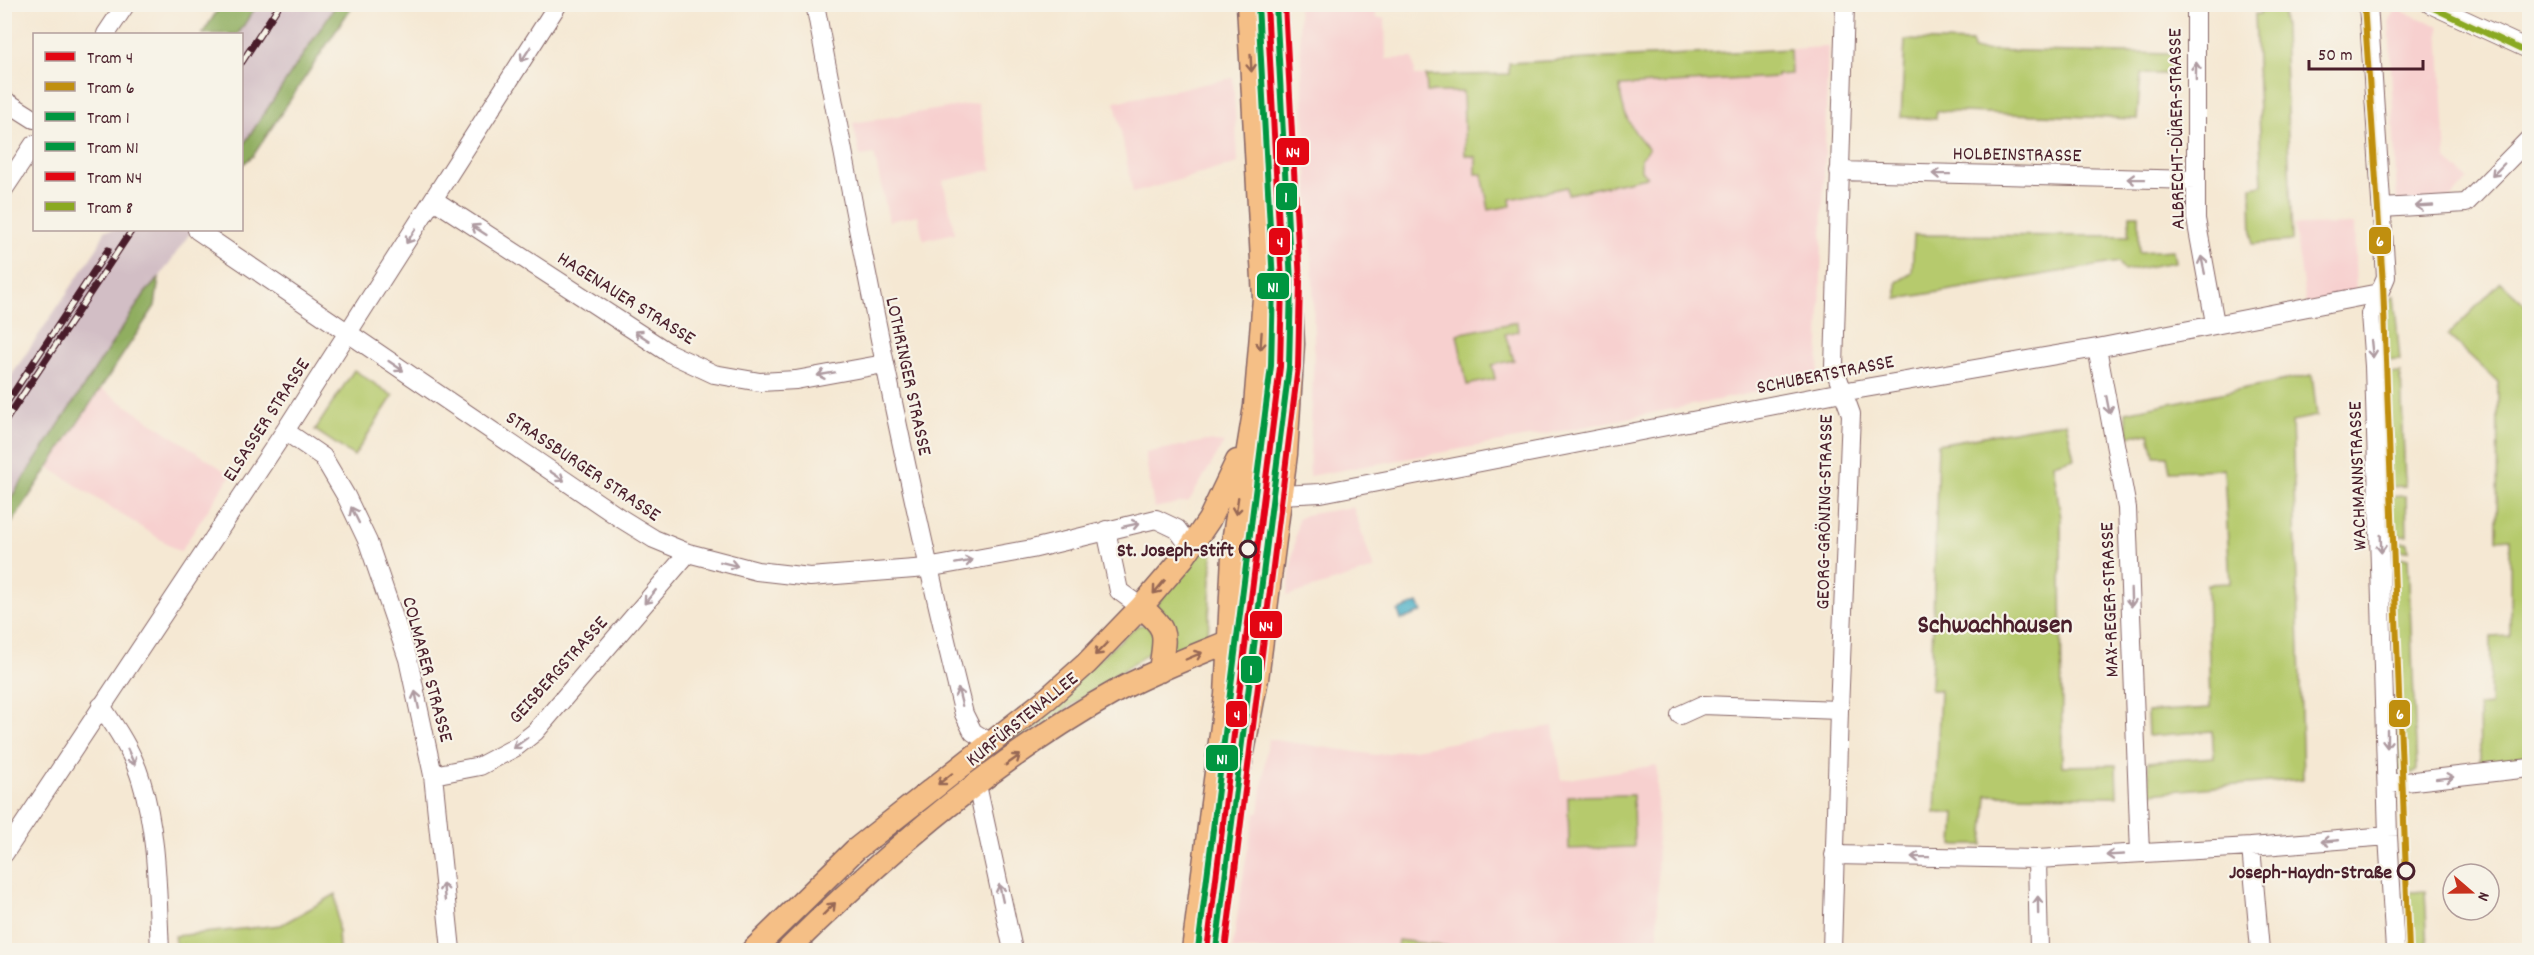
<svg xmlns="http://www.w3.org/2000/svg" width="2534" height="955" viewBox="0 0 2534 955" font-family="Dekko,sans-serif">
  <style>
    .built { fill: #f7d0cf }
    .industrial { fill: #d2bec5 }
    .green { fill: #b6ca6d; stroke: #80744c; stroke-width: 1.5 }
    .forest { fill: #90ae60; stroke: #6d6646; stroke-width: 1.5 }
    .water { fill: #46aec6; stroke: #486678; stroke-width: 1.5 }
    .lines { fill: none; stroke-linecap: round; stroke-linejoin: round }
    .minor-casing { stroke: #866566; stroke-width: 20 }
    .major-casing { stroke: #866566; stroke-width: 25 }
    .minor { stroke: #fff; stroke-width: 18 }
    .major { stroke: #f5bf86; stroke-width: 22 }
    .rail-casing { stroke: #4a1f2b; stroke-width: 7 }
    .rail { stroke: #f7f3e8; stroke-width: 4.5; stroke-dasharray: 14; stroke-linecap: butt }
    .tram-1-casing { stroke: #f7f3e8; stroke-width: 10 }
    .tram-2-casing { stroke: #f7f3e8; stroke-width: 10 }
    .tram-3-casing { stroke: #f7f3e8; stroke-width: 10 }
    .tram-4-casing { stroke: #f7f3e8; stroke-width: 10 }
    .tram-5-casing { stroke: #f7f3e8; stroke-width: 10 }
    .tram-6-casing { stroke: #f7f3e8; stroke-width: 10 }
    .tram-1 { stroke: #e30613; stroke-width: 6 }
    .tram-2 { stroke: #c08f0f; stroke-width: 6 }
    .tram-3 { stroke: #009640; stroke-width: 6 }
    .tram-4 { stroke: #009640; stroke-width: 6 }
    .tram-5 { stroke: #e30613; stroke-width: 6 }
    .tram-6 { stroke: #8aa921; stroke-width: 6 }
    .oneway { stroke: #ae9aa0 }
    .oneway2 { stroke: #976754 }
    .stop-dot { fill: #f7f3e8; stroke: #4a1f2b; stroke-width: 3 }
    .labels { text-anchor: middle; stroke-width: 4.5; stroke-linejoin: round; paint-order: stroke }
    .street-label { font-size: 20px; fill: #4a1f2b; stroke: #f7f3e8 }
    .stop-label { font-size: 20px; font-weight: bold; fill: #4a1f2b; stroke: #f7f3e8; text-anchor: end }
    .district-label { font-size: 26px; font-weight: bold; fill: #4a1f2b; stroke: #f7f3e8 }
    .line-badge { stroke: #f7f3e8; stroke-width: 2 }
    .badge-label { font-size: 16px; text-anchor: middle; font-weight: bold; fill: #fff }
  </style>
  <rect width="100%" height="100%" fill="#f7f3e8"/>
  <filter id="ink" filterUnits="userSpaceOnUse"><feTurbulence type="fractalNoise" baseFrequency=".0167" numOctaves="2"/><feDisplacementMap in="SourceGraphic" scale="12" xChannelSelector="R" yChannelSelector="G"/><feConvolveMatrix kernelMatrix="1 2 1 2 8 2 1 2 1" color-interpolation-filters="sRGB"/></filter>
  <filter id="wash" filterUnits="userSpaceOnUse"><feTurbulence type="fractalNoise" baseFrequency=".008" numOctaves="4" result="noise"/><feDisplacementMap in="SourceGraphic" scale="24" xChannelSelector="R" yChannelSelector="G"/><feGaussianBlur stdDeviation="1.35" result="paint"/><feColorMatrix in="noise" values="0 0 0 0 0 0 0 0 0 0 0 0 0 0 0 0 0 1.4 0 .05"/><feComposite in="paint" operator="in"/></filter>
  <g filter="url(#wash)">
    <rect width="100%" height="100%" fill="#f5e8d3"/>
    <path class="built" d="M1298,5H1375L1376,18H1385L1386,59L1413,58L1415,76L1509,74V63L1828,47L1818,376L1812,381L1573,429L1309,476L1314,349L1313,284Z
      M2396,9L2439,26L2446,159L2468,179L2448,202L2397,204L2389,19Z
      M1233,78L1238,163L1133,193L1115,102Z
      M978,103L992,170L943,181L955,233L923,240L918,215L889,221L874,154L860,156L853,123Z
      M2354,224L2356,296L2306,304L2294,225Z
      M100,388L231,475L180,552L48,467Z
      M1206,441L1224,443L1189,501L1154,508L1145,453Z
      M1353,507L1374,569L1287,596L1298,519L1305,515Z
      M1553,726L1562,780L1657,765L1658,950H1232L1245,864L1255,814L1259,812L1268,739L1376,755Z"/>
    <path class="industrial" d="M257,5H335L242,147V34H238Z
      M105,230H192L159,278L145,293L5,507V385L98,247Z"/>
    <path class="green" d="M2260,5H2283L2292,241L2252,244L2251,187L2262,185L2255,14H2260Z
      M1905,40L1972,42L1973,50L2172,54V74H2141L2137,119L1937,111L1936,119L1901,117Z
      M1790,49L1791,74L1777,75V77L1620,86C1621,113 1631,130 1649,149L1641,158V170L1647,176L1646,177L1568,194L1567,187L1510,199L1511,206L1489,210L1482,174H1476V157L1465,155L1463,92H1427L1426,76L1509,74V63Z
      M2130,215H2139V252L2173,250L2175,262L2124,271L2119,262L1897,299V282L1912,273L1914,235L2129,236Z
      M2501,282L2529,308L2530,758L2480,763L2479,706L2490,705L2491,637L2510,636V538L2497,539L2498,382L2448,335Z
      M2394,296L2400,360L2382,361L2380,310Z
      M1517,322L1518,331L1505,334L1514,360L1492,365L1495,379L1467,385L1457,334Z
      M354,370L393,396L354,456L315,430Z
      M2401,373L2405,486L2388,487L2383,374Z
      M2312,375L2317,416L2292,421L2303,779L2150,793L2148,762L2214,757L2212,731L2148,736L2147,712L2210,708L2207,584L2230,583L2224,469L2170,471L2167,456H2154L2149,433L2129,436L2125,412Z
      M2066,422L2074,458L2053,464L2061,518L2062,766L2116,765L2117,796L1987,795L1983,845H1953L1955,813H1935L1940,690H1931L1938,444Z
      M2406,496L2407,535H2389L2388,497Z
      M1214,527L1208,636L1168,655L1155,607Z
      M2407,542L2408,551H2390L2389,543Z
      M2390,558H2408L2417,770L2413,774L2400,772L2397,765Z
      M1146,624L1155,634L1153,650L1023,738L961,786L958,782L1137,626Z
      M1633,795L1634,847L1569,849L1568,796Z
      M2425,891L2428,950H2405L2400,893Z
      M336,894L339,950H176L175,936L281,925Z
      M1398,940L1475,950H1397Z"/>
    <path class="forest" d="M221,5V4L257,5L238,34H202Z
      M336,5H353L253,156L242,165V147Z
      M159,278L155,306L5,533V507L145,293Z"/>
    <path class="water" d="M1418,603L1422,612L1401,620L1398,611Z"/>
  </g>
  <g filter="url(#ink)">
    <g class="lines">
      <defs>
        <path id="minor" d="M815,4C860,242 905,479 964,714L973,732L991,743
          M2196,4V219L2215,323
          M2368,4L2386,277L2370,314L2374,366L2388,836L2395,950
          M2430,4L2530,50
          M106,34L126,4
          M4,100L34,119
          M1839,171L2195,180
          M4,189L34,144
          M434,200L669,353L714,374L760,382L796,380L884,364
          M2382,208L2466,203L2530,138
          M197,230L620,518L654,539L688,553L757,571L810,577L927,568L1032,549L1156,519L1177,529L1190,547
          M2097,348L2127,508L2140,853
          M285,431L323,457L346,496L368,542L408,659L433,775L451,950
          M1280,495L1321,493L1842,392L2097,348L2379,293
          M1106,530L1119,591L1141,607
          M101,706C117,729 133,753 141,780C158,834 157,894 160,950
          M1680,715L1702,705L1839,710
          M433,775L480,766L516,747L535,732L688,553
          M2387,784L2530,768
          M977,785L1013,950
          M2251,847L2260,950
          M4,854L285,431L558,4
          M1834,855L2037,859L2251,847L2388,836
          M2037,859L2039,950
          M1832,950L1839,710L1851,414L1834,367L1845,4"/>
        <path id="major" d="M1141,607C1171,631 1164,636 1160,671
          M753,950L855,850L1048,698L1086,664L1141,607L1183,558L1209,520L1237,461
          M788,950C884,855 996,758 1115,692C1162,666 1215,649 1264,626
          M1193,950L1226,695L1234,535L1255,406L1264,298L1248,4
          M1213,950L1234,799L1257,679L1286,454L1293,344L1277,4"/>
      </defs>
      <use href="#minor" class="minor-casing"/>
      <use href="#major" class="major-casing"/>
      <use href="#minor" class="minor"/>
      <use href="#major" class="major"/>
      <defs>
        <path id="rail" d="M242,62L280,4
          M4,407L108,250
          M4,423L132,230"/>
      </defs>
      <use href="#rail" class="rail-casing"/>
      <use href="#rail" class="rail"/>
      <defs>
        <path id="tram-1" d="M1207,950L1280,367L1282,283L1267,4"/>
        <path id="tram-2" d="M2364,4L2383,284L2409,950"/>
        <path id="tram-3" d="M1216,950L1289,367L1291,283L1276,4"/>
        <path id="tram-4" d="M1198,949L1271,366L1273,283L1258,4"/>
        <path id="tram-5" d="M1225,950L1298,367L1300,282L1285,4"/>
        <path id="tram-6" d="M2425,4L2530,54"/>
      </defs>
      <use href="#tram-1" class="tram-1-casing"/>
      <use href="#tram-2" class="tram-2-casing"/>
      <use href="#tram-3" class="tram-3-casing"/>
      <use href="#tram-4" class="tram-4-casing"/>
      <use href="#tram-5" class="tram-5-casing"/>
      <use href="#tram-6" class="tram-6-casing"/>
      <use href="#tram-1" class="tram-1"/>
      <use href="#tram-2" class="tram-2"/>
      <use href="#tram-3" class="tram-3"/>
      <use href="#tram-4" class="tram-4"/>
      <use href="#tram-5" class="tram-5"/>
      <use href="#tram-6" class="tram-6"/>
    </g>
    <defs><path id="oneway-shaft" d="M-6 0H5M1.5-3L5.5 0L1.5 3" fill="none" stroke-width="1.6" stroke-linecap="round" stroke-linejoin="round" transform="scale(1.5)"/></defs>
    <g class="oneway">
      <use href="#oneway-shaft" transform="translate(526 54) rotate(123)"/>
      <use href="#oneway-shaft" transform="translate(2196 71) rotate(-89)"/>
      <use href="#oneway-shaft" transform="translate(2498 170) rotate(134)"/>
      <use href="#oneway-shaft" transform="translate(1941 174) rotate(-179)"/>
      <use href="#oneway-shaft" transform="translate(2136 179) rotate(-179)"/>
      <use href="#oneway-shaft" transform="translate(2424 206) rotate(177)"/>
      <use href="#oneway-shaft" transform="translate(479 230) rotate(-147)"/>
      <use href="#oneway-shaft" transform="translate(411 236) rotate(123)"/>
      <use href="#oneway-shaft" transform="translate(2203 265) rotate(-102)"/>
      <use href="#oneway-shaft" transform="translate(642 336) rotate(-147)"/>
      <use href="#oneway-shaft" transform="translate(2372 349) rotate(84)"/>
      <use href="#oneway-shaft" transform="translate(396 366) rotate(34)"/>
      <use href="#oneway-shaft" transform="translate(826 374) rotate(170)"/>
      <use href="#oneway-shaft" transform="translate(2108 405) rotate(79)"/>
      <use href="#oneway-shaft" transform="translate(557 476) rotate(34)"/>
      <use href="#oneway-shaft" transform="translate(355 515) rotate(-116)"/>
      <use href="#oneway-shaft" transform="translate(1131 525) rotate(-13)"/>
      <use href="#oneway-shaft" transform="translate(2381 544) rotate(88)"/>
      <use href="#oneway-shaft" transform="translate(964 562) rotate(-10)"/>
      <use href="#oneway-shaft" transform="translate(729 564) rotate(14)"/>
      <use href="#oneway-shaft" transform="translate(650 597) rotate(130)"/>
      <use href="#oneway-shaft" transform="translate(2131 598) rotate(88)"/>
      <use href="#oneway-shaft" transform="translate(960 697) rotate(-104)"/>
      <use href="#oneway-shaft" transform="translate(417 700) rotate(-102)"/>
      <use href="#oneway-shaft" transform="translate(2387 739) rotate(90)"/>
      <use href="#oneway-shaft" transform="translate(520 743) rotate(144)"/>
      <use href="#oneway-shaft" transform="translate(131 757) rotate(66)"/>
      <use href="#oneway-shaft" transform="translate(2445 778) rotate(-7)"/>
      <use href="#oneway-shaft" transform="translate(2330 841) rotate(175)"/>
      <use href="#oneway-shaft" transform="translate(2115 855) rotate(177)"/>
      <use href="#oneway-shaft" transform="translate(1920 857) rotate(-179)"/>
      <use href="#oneway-shaft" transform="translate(444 892) rotate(-96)"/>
      <use href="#oneway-shaft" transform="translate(1001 893) rotate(-102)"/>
      <use href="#oneway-shaft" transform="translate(2038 905) rotate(-91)"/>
    </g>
    <g class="oneway2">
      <use href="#oneway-shaft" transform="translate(1251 63) rotate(87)"/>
      <use href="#oneway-shaft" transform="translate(1261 341) rotate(94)"/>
      <use href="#oneway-shaft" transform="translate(1237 506) rotate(98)"/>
      <use href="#oneway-shaft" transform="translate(1159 587) rotate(130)"/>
      <use href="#oneway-shaft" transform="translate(1101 649) rotate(134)"/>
      <use href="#oneway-shaft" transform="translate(1194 656) rotate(-23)"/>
      <use href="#oneway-shaft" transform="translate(1013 760) rotate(-35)"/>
      <use href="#oneway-shaft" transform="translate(945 779) rotate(142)"/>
      <use href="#oneway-shaft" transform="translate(829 909) rotate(-45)"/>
    </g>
  </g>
  <g class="stop-dot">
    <circle cx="1248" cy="549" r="8"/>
    <circle cx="2406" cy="871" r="8"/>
  </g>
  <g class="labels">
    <g class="street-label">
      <text transform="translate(2175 129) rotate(-91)" y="7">ALBRECHT-DÜRER-STRASSE</text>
      <text transform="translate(2017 153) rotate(1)" y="7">HOLBEINSTRASSE</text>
      <text transform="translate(627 297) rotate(32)" y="7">HAGENAUER STRASSE</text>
      <text transform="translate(1825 373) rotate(-11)" y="7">SCHUBERTSTRASSE</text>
      <text transform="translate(910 376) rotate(78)" y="7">LOTHRINGER STRASSE</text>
      <text transform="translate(265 419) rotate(-57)" y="7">ELSASSER STRASSE</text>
      <text transform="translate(584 465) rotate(34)" y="7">STRASSBURGER STRASSE</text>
      <text transform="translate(2356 476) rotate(-92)" y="7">WACHMANNSTRASSE</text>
      <text transform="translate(1823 512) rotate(-89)" y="7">GEORG-GRÖNING-STRASSE</text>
      <text transform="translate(2108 600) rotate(-92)" y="7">MAX-REGER-STRASSE</text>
      <text transform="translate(429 669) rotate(75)" y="7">COLMARER STRASSE</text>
      <text transform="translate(557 669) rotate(-48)" y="7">GEISBERGSTRASSE</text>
      <text transform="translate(1021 718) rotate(-39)" y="7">KURFÜRSTENALLEE</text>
    </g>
    <g class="stop-label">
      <text x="1234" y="556">St. Joseph-Stift</text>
      <text x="2392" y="878">Joseph-Haydn-Straße</text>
    </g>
    <g class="district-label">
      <text x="1995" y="632">Schwachhausen</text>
    </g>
  </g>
  <g class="line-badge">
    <rect x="1276" y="137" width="34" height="29" rx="6" fill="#e30613"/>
    <rect x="1275" y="182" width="23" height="29" rx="6" fill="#009640"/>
    <rect x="2368" y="226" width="24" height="29" rx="6" fill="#c08f0f"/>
    <rect x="1268" y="227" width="23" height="29" rx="6" fill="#e30613"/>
    <rect x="1256" y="272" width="34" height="28" rx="6" fill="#009640"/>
    <rect x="1249" y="610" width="34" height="29" rx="6" fill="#e30613"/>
    <rect x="1240" y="655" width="23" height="29" rx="6" fill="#009640"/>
    <rect x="2388" y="699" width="23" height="29" rx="6" fill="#c08f0f"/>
    <rect x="1225" y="700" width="23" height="28" rx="6" fill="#e30613"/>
    <rect x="1205" y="744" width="34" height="28" rx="6" fill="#009640"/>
  </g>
  <g class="badge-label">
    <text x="1293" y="157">N4</text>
    <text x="1286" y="202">1</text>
    <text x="2380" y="246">6</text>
    <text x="1280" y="247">4</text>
    <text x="1273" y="292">N1</text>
    <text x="1266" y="631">N4</text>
    <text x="1251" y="675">1</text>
    <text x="2400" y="719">6</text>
    <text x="1237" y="720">4</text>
    <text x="1222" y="764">N1</text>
  </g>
  <rect width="2534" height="955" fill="none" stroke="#f7f3e8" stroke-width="24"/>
  <rect x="33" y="33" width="210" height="198" fill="#f7f3e8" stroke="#b29e9c" stroke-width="1.5"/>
  <rect x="45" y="52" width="30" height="9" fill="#e30613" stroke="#b29e9c" stroke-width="1.5"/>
  <text x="87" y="63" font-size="18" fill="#4a1f2b">Tram 4</text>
  <rect x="45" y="82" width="30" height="9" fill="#c08f0f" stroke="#b29e9c" stroke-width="1.5"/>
  <text x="87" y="93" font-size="18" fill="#4a1f2b">Tram 6</text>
  <rect x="45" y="112" width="30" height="9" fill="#009640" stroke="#b29e9c" stroke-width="1.5"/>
  <text x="87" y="123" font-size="18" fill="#4a1f2b">Tram 1</text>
  <rect x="45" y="142" width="30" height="9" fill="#009640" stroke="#b29e9c" stroke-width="1.5"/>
  <text x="87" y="153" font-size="18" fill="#4a1f2b">Tram N1</text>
  <rect x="45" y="172" width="30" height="9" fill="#e30613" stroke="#b29e9c" stroke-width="1.5"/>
  <text x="87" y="183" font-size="18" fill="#4a1f2b">Tram N4</text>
  <rect x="45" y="202" width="30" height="9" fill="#8aa921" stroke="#b29e9c" stroke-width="1.5"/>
  <text x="87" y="213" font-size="18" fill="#4a1f2b">Tram 8</text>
  <g transform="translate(2471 892) rotate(110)"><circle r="28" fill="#f7f3e8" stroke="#b29e9c" stroke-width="1.5"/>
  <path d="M0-4.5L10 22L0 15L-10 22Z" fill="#c8321e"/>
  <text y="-9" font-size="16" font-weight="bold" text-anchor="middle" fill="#4a1f2b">N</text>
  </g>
  <path d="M2309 60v9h114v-9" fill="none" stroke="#4a1f2b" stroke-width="3"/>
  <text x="2318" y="60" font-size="18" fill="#4a1f2b" stroke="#f7f3e8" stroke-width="4.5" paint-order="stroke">50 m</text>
</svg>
